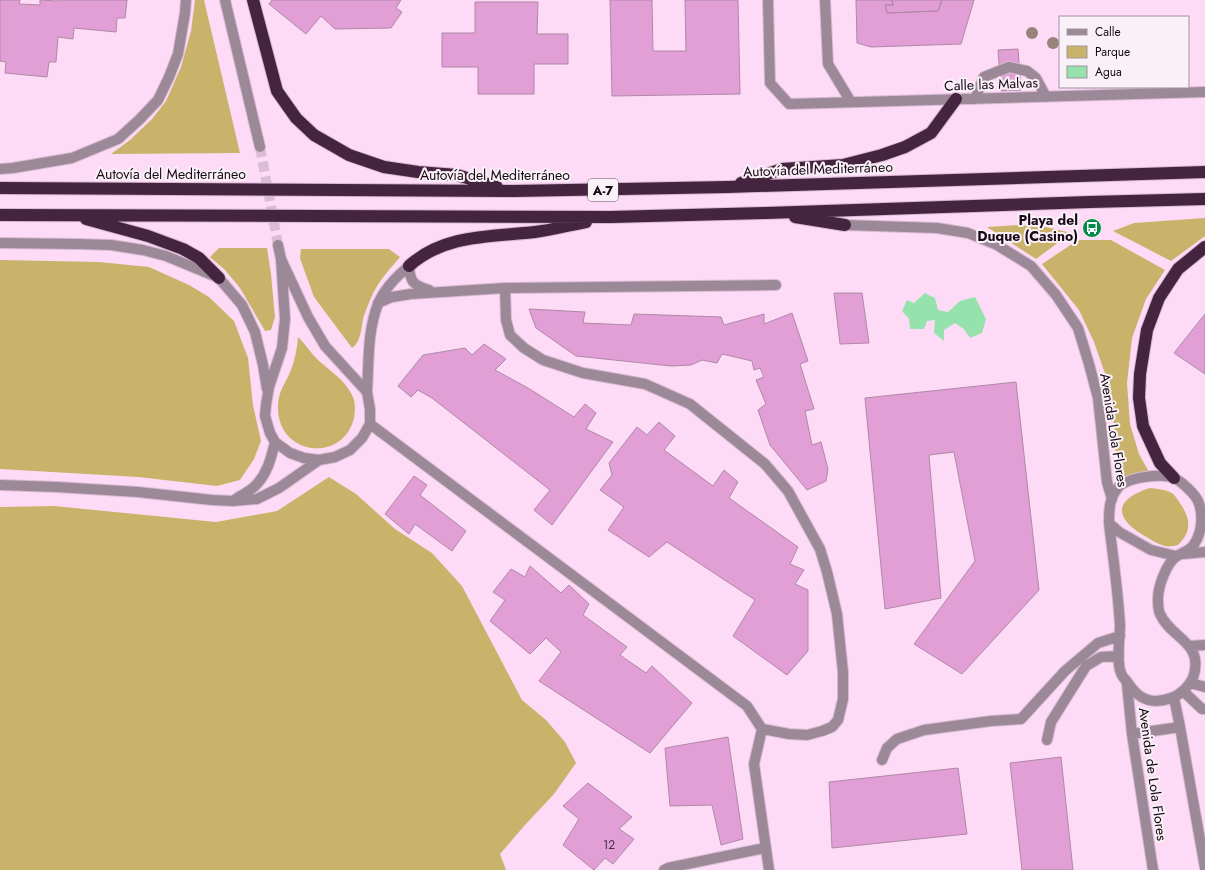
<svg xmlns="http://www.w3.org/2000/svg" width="1205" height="870" viewBox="0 0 1205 870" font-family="Jost,sans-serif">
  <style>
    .green { fill: #c9b36b }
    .water { fill: #96e2ac }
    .building { fill: #e19fd6; stroke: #af88a7 }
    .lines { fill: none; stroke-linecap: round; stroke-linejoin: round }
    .minor-tunnel { stroke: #dabcd4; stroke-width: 10; stroke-dasharray: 10 5; stroke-linecap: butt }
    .minor-casing { stroke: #d8b9d2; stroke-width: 12 }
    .highway-casing { stroke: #d8b9d2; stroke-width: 14 }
    .minor { stroke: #9b8997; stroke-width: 10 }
    .highway { stroke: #44243f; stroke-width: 12 }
    .tree { fill: #98837b }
    .labels { text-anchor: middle; stroke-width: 4; stroke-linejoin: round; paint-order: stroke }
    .number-label { font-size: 12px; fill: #4a2e45 }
    .shield { fill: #faf1f8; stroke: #5b4f59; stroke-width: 1 }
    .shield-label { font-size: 13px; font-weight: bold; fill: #170915 }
    .street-label { font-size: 14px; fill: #170915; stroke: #faf1f8 }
    .poi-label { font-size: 14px; font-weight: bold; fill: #170915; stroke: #faf1f8; text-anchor: end }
  </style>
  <rect width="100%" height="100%" fill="#fddbf6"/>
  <path class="green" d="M195,0H204L240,153L111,154L130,140L152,119L166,101L181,67L191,31Z
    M1205,218V236L1171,261L1113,231L1134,223Z
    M1019,225L1046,227L1071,233L1036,259L987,227Z
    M1078,240H1111L1165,270L1146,299L1132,338L1127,383L1130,424L1139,454L1149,472L1116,480L1117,468L1114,426L1109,385L1094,342L1079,310L1042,264Z
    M219,248H267L271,274L275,317L271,330L265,331L240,288L225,270L210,257Z
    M301,249H389L400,257C389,270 377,283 371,298C368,305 365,312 363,319C361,329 361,342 352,348L314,297L302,264L300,258Z
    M0,260L99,262L149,267L189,285L209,297L234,321L248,358L253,405L261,441L254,459L240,480L217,486L138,477L0,469Z
    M298,337C305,344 311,353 318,360C330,371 345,380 352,395C356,402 355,411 354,418C343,463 280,456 278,410C277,392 285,385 291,370C295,359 297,349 298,337Z
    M329,477L356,494L395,529L432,553L462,586L522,700L546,720L565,742L576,763L554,794L525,825L500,854L506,870H0V507L54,506L216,522L277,511Z
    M1150,488C1157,489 1165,489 1172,493C1176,496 1179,502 1182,506C1191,521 1191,532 1178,545C1174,546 1169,547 1165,546C1157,544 1150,539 1143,535C1111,516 1117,498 1150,488Z"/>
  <path class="water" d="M925,293L935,298L938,310L948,312L960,301L975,297L986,319L982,333L970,338L964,329L955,323L944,330V341L934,333L935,320L927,321L924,329H910L909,319L902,311L907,300L914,303Z"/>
  <path class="building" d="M0,0H20L19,4L40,5V0L58,1V0H127L125,18H117L116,32L74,28L73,39L58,37L56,62H49L47,77L5,73L6,62L0,61Z
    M272,0H401L396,8L402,12L391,28L335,29L321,16L306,34L269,4Z
    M610,0H652L653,51H686L685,0H738L740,94L612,96Z
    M856,0H892L893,5H885L887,13L938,11L942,0H974L961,44L871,47L857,43Z
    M892,0H942L938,11L887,13L885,5H893Z
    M475,2H538L537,34H568V64H534V94H478V67H442V33H475Z
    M1018,49L1021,90L1001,91L998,50Z
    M834,293H862L869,343L840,344Z
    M529,309L585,312L583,323L631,325L634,314L721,317L724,325L764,314V324L792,313L808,361L800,364L814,409L805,411L812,445L821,442L828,469L826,481L807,490L770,445L758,410L766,404L756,380L764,377L760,368L754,370L752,361L722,354L717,363L702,360L691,365L671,366L576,356L536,328Z
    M1205,314V374L1174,353Z
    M484,344L506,359L495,370L528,388L574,417L585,404L596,413L586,429L613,442L552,525L534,510L550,490L432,398L418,390L411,397L398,386L423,355L465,348L472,355Z
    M1016,382L1039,590L962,674L914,644L975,561L954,452L929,455L941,598L885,609L865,398Z
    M659,422L675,436L664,450L713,486L724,470L738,482L729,498L798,547L790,564L804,570L795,584L808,590V651L787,675L733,636L755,600L667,542L649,557L608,530L624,507L600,490L612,475L609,463L637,427L647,435Z
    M414,476L427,485L420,495L466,531L452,551L415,524L409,534L385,514Z
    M530,566L561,593L569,585L589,604L583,615L627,647L620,655L646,673L652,666L692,703L650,753L539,681L561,652L546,638L530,654L490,621L505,600L493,592L511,569L525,577Z
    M728,737L743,839L721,845L712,805L670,806L665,748Z
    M1061,757L1073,870H1022L1010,763Z
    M958,768L967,834L832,848L829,782Z
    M588,783L632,817L619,829L634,839L613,864L605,858L594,870L563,845L579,819L563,806Z"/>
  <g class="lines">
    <path class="minor-tunnel" d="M260,147L278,245"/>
    <defs>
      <path id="minor" d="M225,0L260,147
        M768,0L770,83L789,104L1205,92
        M825,0L828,64L851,102
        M975,99L984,77L1009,67L1027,71L1036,78L1046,97
        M0,169L13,168L72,158L118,139L139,120L158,100L169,77L178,54L185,13L186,0
        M845,225L937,228L968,233L997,245L1031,266L1056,295L1078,328L1089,364L1098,398L1107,482L1112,499
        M0,243L78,244L111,245L143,250L166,256L219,278L242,305L255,332L263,365L267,389
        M278,245L281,259L285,319L282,348L269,387L266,405L265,416L270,433L275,442L290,453L304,458L319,460L335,457L350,450L362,438L370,424V409L367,392L325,346L308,317L281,259
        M409,266C410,282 413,285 429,290
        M505,288L506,320L510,335L524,348L543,360L583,373L645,384L690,404L765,464L788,491L820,549L827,572L837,614L843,672V699L838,720L832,727L822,731L807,735L789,734L762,729
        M378,303L392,297L411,294L505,288L776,285
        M367,392C369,363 367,332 378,304C384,289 397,276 409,266
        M370,424L747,706L762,729L754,764L769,870
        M0,485L57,487L138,492L212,500L233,501L257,499L279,488L319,460
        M233,501C240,496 248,492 254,487C267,475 271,459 275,442
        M1109,523C1113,557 1118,591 1120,625C1120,639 1116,661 1121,673C1122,677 1126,680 1128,683C1139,700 1152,705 1171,698C1181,695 1189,686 1193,678C1205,642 1171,639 1160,614C1158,610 1158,604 1158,599C1158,587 1166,563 1177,556C1182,553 1188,551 1192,547C1202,535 1204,515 1198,501C1195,494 1181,481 1174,478C1162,473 1125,477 1117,489C1109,499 1109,511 1109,523L1119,532L1151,550L1176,556
        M1183,554L1205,552
        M1190,646L1205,645
        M1190,683L1205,687
        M1127,684L1132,734L1153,870
        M1183,691L1202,709H1205
        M1174,698L1180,727L1205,868
        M1132,734L1180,727
        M1047,740L1051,722L1086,666L1101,657L1119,656
        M882,760L887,748L897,739L924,730L991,721L1021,719L1065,671L1098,643L1120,636
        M664,870L668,868L765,848"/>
      <path id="highway" d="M253,0L277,91L296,118L314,135L349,155L384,167L418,172L457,175L497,187
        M741,183L782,169L843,165L882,155L905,147L931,133L956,99
        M0,188L514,191L728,187L1205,172
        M0,215L611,217L766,213L1090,202L1205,199
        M795,217L845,225
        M86,219L148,236L183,249L199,258L219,278
        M409,266C444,234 491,237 535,232C552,230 569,225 586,222
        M1174,478L1160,463L1143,426L1139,398L1140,374L1147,330L1159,298L1178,269L1205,247"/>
    </defs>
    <use href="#minor" class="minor-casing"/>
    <use href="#highway" class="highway-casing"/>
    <use href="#minor" class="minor"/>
    <use href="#highway" class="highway"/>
  </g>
  <g class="tree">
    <circle cx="1032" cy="33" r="6"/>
    <circle cx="1053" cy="43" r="6"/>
  </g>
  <defs>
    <symbol id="bus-disc" viewBox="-11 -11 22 22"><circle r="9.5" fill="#028c49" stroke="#faf1f8"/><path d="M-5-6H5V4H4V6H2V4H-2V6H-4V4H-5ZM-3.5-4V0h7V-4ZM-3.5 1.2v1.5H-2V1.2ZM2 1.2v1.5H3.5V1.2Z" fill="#fff"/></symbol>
  </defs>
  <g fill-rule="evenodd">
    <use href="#bus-disc" x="1081" y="217" width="22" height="22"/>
  </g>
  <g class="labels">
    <g class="number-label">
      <text x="609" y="849">12</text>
    </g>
    <rect class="shield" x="588" y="179" width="30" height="22" rx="3"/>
    <g class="shield-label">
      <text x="603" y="195">A-7</text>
    </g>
    <g class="street-label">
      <text transform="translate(991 84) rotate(-2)" y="5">Calle las Malvas</text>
      <text transform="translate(818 169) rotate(-2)" y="5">Autovía del Mediterráneo</text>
      <text x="171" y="179">Autovía del Mediterráneo</text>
      <text x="495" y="180">Autovía del Mediterráneo</text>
      <text transform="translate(1114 430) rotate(81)" y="5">Avenida Lola Flores</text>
      <text transform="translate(1153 774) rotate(82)" y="5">Avenida de Lola Flores</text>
    </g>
    <g class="poi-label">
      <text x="1078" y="225">Playa del<tspan x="1078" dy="16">Duque (Casino)</tspan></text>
    </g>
  </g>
  <rect x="1059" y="16" width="130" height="72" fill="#faf1f8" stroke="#9f949d"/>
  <rect x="1067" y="29" width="20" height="6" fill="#9b8997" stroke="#9f949d"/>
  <text x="1095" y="36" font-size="12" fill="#170915">Calle</text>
  <rect x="1067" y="46" width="20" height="12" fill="#c9b36b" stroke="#9f949d"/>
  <text x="1095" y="56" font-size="12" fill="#170915">Parque</text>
  <rect x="1067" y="66" width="20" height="12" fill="#96e2ac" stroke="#9f949d"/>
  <text x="1095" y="76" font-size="12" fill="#170915">Agua</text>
</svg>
